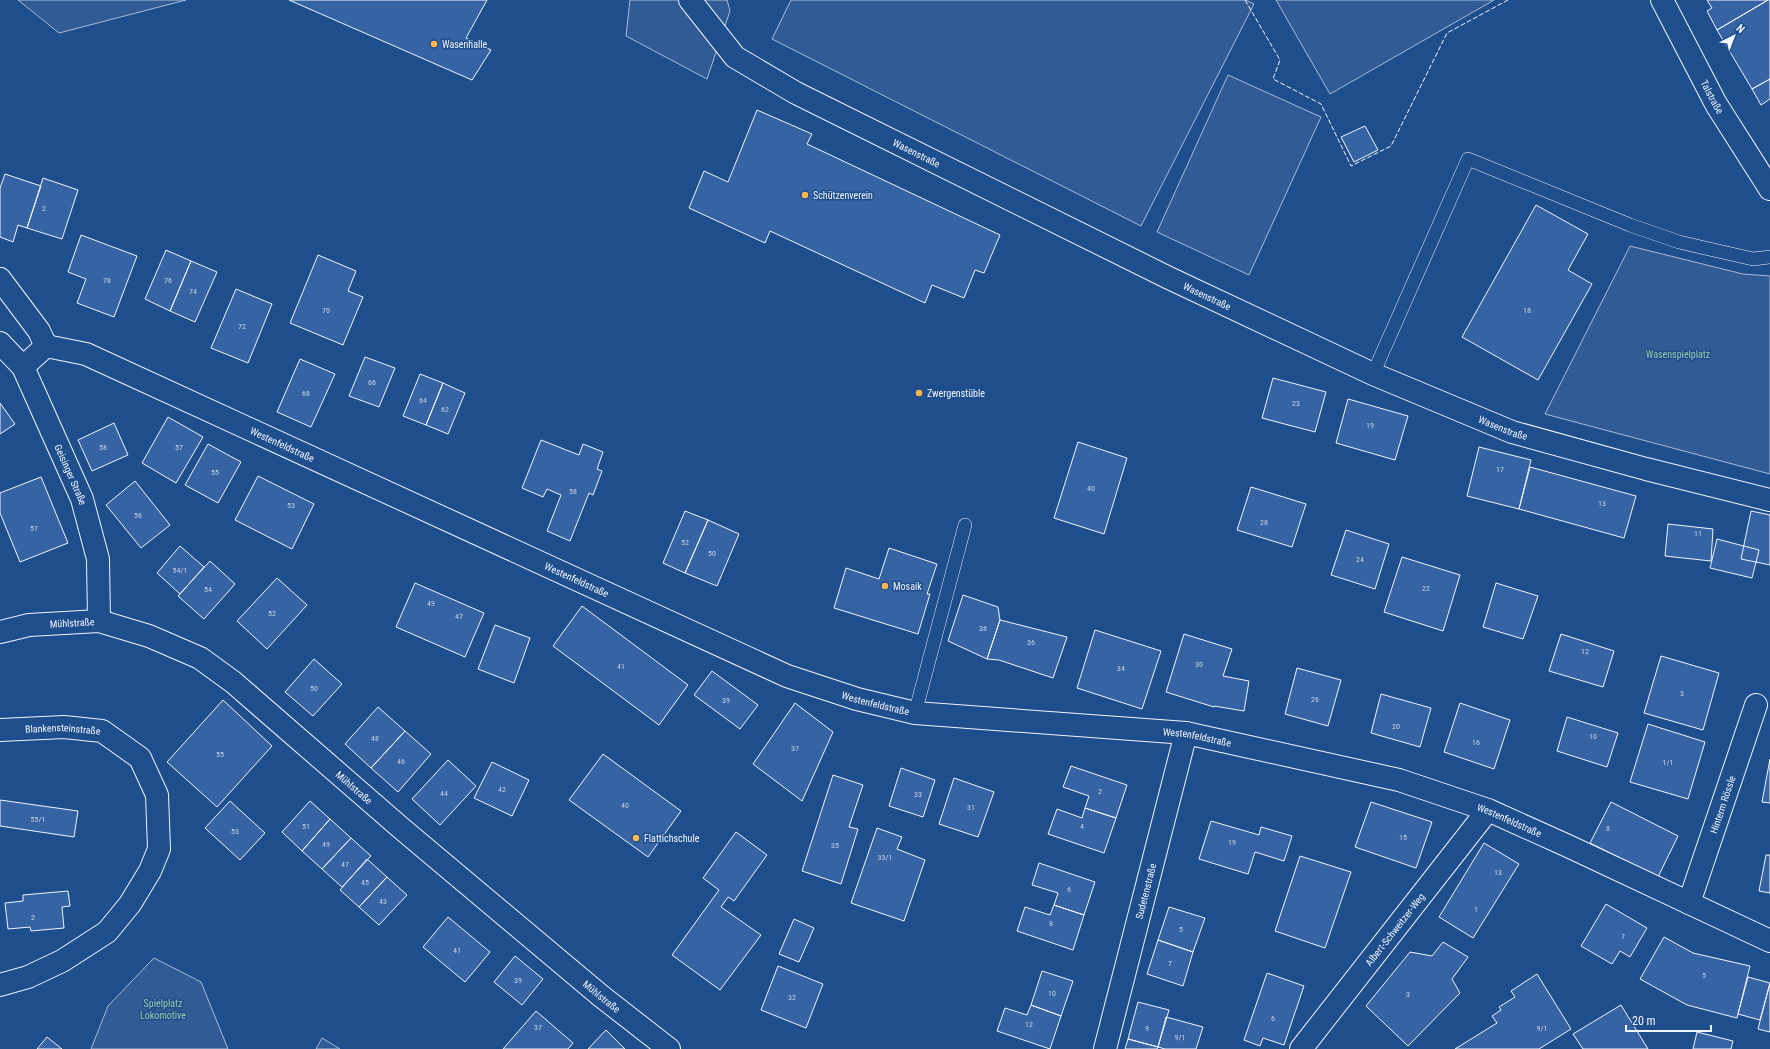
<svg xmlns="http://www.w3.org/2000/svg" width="1770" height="1049" viewBox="0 0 1770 1049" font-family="'Roboto Condensed',sans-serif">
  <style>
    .built { fill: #305b95; stroke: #a8bbd7 }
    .building { fill: #3563a3; stroke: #f2f6ff }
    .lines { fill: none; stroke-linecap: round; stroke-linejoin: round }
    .lane-casing { stroke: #f2f6ff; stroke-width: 14 }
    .street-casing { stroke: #f2f6ff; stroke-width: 24 }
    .secondary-casing { stroke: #f2f6ff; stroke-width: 24 }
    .lane { stroke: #1f4e8c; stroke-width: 13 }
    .street { stroke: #1f4e8c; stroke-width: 22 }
    .secondary { stroke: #1f4e8c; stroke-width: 22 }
    .fence { stroke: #f2f6ff; stroke-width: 1; stroke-dasharray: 5 2; stroke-linecap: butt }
    .poi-dot { fill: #ffb74d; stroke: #1f4e8c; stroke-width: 1.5 }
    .labels { text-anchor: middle; stroke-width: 3; stroke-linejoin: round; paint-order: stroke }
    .number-label { font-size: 8px; fill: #c3d1e8 }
    .poi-label { font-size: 10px; fill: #f2f6ff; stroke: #1f4e8c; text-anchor: start }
    .street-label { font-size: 10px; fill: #f2f6ff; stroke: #1f4e8c }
    .park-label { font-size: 10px; fill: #97c8a6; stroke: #1f4e8c }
  </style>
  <rect width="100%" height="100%" fill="#1f4e8c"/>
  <path class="built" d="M18,0H186L59,33Z
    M630,0H727L730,11L707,79L626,36Z
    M791,0H1246L1254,4L1141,226L772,39Z
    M1276,0H1494L1330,94Z
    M1228,75L1321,117L1249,275L1157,232Z
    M1630,246L1743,274L1770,276V474L1545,414Z
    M154,958L201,982L228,1049H91L108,1006Z
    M322,1038L340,1049H316Z"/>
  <path class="building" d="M289,0H487L466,38L491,50L472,80Z
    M1707,0H1768L1717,30L1707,11L1712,8Z
    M1768,0H1770V79L1752,89L1717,30Z
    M1770,79V99L1761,105L1752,89Z
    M757,110L812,134L807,144L1000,235L984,273L975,270L964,298L932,285L925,303L770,231L765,243L689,208L704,171L728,182Z
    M1365,126L1378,150L1354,162L1341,137Z
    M5,174L41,186L27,228L18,225L13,242L0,237V188Z
    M43,178L78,190L62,239L27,228Z
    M1536,205L1588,234L1568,270L1592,284L1538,380L1462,337Z
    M81,235L137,256L114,317L77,303L86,279L68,272Z
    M166,250L191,261L170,311L145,299Z
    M318,255L356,271L348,291L363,297L343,345L290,323Z
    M191,261L217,272L195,322L170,311Z
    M236,289L272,304L248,363L211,348Z
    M365,357L395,368L379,407L349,396Z
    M300,359L335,374L311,427L277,412Z
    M420,374L443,383L426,425L403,416Z
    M1273,378L1326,392L1315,432L1262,418Z
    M443,383L465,393L448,434L426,425Z
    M1348,399L1408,416L1395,460L1336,443Z
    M0,403L15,424L0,434Z
    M168,417L203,437L176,483L142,463Z
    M114,423L128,455L92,471L78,440Z
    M541,440L579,455L583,444L603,452L597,469L602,471L593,495L589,493L570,541L547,531L561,495L547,489L543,497L522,488Z
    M1078,442L1127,458L1104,534L1054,518Z
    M208,444L241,462L218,503L185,485Z
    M1479,447L1531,460L1519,509L1467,496Z
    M1530,467L1636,496L1624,538L1519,509Z
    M258,476L314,504L292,549L235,520Z
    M41,477L68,543L20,562L0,513V493Z
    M135,481L170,525L141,548L106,505Z
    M1251,487L1306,504L1292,547L1237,530Z
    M685,511L708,520L685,573L663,563Z
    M1751,511L1770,515V565L1741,559Z
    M708,520L739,534L717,586L685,573Z
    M1668,524L1713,529L1711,561L1665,556Z
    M1346,530L1389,544L1375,589L1331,575Z
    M1717,539L1759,550L1752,578L1710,568Z
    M180,546L204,567L180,594L157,573Z
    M889,548L937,564L927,594H930L918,634L834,608L846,568L879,579Z
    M1402,557L1460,575L1443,631L1384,612Z
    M210,561L235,584L204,619L178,596Z
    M277,578L307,605L267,649L237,621Z
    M415,583L484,613L465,657L396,627Z
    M1496,583L1538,596L1523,639L1483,627Z
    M963,595L998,607L1000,620L987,659L948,641Z
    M582,606L688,685L659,725L553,646Z
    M1000,620L1067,637L1053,678L999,660L987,659Z
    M495,625L530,638L514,683L478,669Z
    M1095,630L1161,651L1142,709L1077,688Z
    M1184,634L1232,649L1223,676L1249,681L1244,711L1214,706V707L1166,692Z
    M1561,634L1614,651L1603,687L1549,671Z
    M1661,656L1719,673L1703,730L1644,713Z
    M314,659L342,684L313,716L285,692Z
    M1297,668L1341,680L1328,726L1285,714Z
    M712,671L758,705L740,729L694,695Z
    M1381,694L1431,708L1420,747L1371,733Z
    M223,700L272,746L217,807L167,762Z
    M795,703L833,732L802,801L753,764Z
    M1460,703L1510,720L1494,769L1444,752Z
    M378,707L405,731L371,768L345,744Z
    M1567,717L1618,733L1607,767L1557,751Z
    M1648,724L1705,742L1688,799L1630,782Z
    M405,731L431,754L398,792L371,768Z
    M603,754L681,811L648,857L569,800Z
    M1770,759V803L1762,802Z
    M448,760L476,786L440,825L412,799Z
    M492,762L529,780L512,816L474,798Z
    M1071,766L1127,785L1116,818L1085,808L1089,796L1063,787Z
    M901,768L935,780L923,817L889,806Z
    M833,775L863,785L849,827L858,829L841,884L802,871Z
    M954,778L994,792L978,837L939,824Z
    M0,800L78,811L74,837L0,826Z
    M230,801L265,833L240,860L205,828Z
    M310,801L330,819L302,851L282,832Z
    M1371,802L1432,822L1416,868L1355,847Z
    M1611,802L1678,836L1658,877L1590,843Z
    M1085,808L1116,818L1104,853L1048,834L1057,809L1082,818Z
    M330,819L351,838L322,869L302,851Z
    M1211,821L1259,835L1261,827L1292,836L1284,861L1255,852L1248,874L1199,859Z
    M877,828L902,837L897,849L925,860L904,921L851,903Z
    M736,832L767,855L734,901L728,897L721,907L761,935L720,990L672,955L719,890L703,878Z
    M351,838L371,856L342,887L322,869Z
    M1484,843L1519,864L1473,938L1439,917Z
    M1766,855H1770V893L1759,891Z
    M1300,856L1351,872L1325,948L1275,931Z
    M367,859L387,877L359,907L340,890Z
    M1039,863L1095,882L1084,915L1054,905L1058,893L1032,885Z
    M387,877L407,895L379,925L359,907Z
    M68,891L70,906L62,907L64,928L31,931L30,927L8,929L5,903L23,901V895Z
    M1606,904L1647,928L1630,957L1620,951L1612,964L1581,946Z
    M1054,905L1084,915L1073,950L1017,931L1025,907L1050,915Z
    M1169,907L1205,918L1193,952L1158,940Z
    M448,917L490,952L465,982L423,947Z
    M794,919L814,928L799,962L779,954Z
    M1664,937L1693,953L1750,966L1737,1018L1687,1005L1640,979Z
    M1158,940L1193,952L1183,986L1147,974Z
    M1443,942L1468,957L1452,979L1460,993L1408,1046L1366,1006L1410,952L1432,956Z
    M515,956L543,979L522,1005L494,982Z
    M778,966L823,984L806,1028L761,1010Z
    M1042,971L1073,981L1061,1016L1031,1005Z
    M1267,973L1304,986L1284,1045L1263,1038L1260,1046L1244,1040Z
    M1537,974L1571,1029L1539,1049H1455L1497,1023L1492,1016L1501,1010L1499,1007L1515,997L1511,991Z
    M1748,977L1770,983L1760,1020L1738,1014Z
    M1770,983V1032L1758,1029Z
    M1138,1002L1169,1010L1158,1047L1128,1039Z
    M1031,1005L1061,1016L1050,1049L997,1031L1005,1008L1027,1015Z
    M1621,1005L1648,1049H1583L1573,1034Z
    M536,1011L573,1043L568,1049H503Z
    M1166,1017L1203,1027L1196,1049H1165L1158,1047Z
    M606,1030L625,1049H588Z
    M1697,1032L1733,1041L1731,1049H1693Z
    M47,1037L62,1049H37Z
    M1128,1039L1158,1047L1157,1049H1125Z"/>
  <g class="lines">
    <defs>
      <path id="lane" d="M1373,374L1468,159L1630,225L1679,242L1753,259L1770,257
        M915,713L965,525"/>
      <g id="street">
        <path id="s1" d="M690,0L735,57L796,93L1169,278L1373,374L1512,432L1646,469L1770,500"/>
        <path id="s2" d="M1662,0L1716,104L1770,189"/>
        <path d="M0,279L39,331L46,346"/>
        <path id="s3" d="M0,343L23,367L82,499L98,559L99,621"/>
        <path id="s4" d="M23,367L46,346L86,354L787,676L857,699L915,713L1186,733L1399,780L1488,810L1568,846L1770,941"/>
        <path id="s5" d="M0,730L64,727L102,731L140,758L157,795L159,849L150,871L130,904L107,932L62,961L28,977L0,985"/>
        <path id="s6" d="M1689,903L1756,705"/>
        <path id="s7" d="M1105,1049L1186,733"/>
        <path id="s8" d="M1301,1049L1488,810"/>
      </g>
      <g id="secondary">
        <path id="s9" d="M0,632L29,625L99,621L149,636L200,658L233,682L401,828L601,996L669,1049"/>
      </g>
    </defs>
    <use href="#lane" class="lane-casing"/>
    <use href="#street" class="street-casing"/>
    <use href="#secondary" class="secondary-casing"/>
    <use href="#lane" class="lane"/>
    <use href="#street" class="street"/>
    <use href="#secondary" class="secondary"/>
    <path class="fence" d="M1245,0L1280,60L1273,79L1321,104L1351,166L1391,146L1447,33L1508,0"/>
  </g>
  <g class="poi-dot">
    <circle cx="434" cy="44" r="4"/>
    <circle cx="805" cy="195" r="4"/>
    <circle cx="919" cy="393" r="4"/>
    <circle cx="885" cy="586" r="4"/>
    <circle cx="636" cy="838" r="4"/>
  </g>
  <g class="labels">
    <g class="number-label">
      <text x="44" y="211">2</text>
      <text x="107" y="283">78</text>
      <text x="168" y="283">76</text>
      <text x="193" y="294">74</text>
      <text x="326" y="313">70</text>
      <text x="1527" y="313">18</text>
      <text x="242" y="329">72</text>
      <text x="372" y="385">66</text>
      <text x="306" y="396">68</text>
      <text x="423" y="403">64</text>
      <text x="1296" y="406">23</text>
      <text x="445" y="412">62</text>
      <text x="1370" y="428">19</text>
      <text x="103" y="450">58</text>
      <text x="179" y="450">57</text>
      <text x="1500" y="472">17</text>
      <text x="215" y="475">55</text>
      <text x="1091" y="491">40</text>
      <text x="573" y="494">58</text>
      <text x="1602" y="506">13</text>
      <text x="291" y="508">53</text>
      <text x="138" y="518">56</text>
      <text x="1264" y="525">28</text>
      <text x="34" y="531">57</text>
      <text x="1698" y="536">11</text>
      <text x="685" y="545">52</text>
      <text x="712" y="556">50</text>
      <text x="1360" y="562">24</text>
      <text x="180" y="573">54/1</text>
      <text x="1426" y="591">22</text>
      <text x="208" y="592">54</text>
      <text x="431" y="606">49</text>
      <text x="272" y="616">52</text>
      <text x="459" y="619">47</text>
      <text x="983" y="631">38</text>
      <text x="1031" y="645">36</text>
      <text x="1585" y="654">12</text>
      <text x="1199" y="667">30</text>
      <text x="621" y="669">41</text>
      <text x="1121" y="671">34</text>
      <text x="314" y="691">50</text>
      <text x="1682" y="696">3</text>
      <text x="1315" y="702">26</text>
      <text x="726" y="703">39</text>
      <text x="1396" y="729">20</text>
      <text x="1593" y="739">10</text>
      <text x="375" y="741">48</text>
      <text x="1476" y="745">16</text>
      <text x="795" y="751">37</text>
      <text x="220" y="757">55</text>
      <text x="401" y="764">46</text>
      <text x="1668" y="765">1/1</text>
      <text x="502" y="792">42</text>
      <text x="1100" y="794">2</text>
      <text x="444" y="796">44</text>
      <text x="918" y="797">33</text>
      <text x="625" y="808">40</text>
      <text x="971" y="810">31</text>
      <text x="38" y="822">55/1</text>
      <text x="306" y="829">51</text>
      <text x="1082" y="829">4</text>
      <text x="1608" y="831">8</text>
      <text x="235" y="834">53</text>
      <text x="1403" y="840">15</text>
      <text x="1232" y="845">19</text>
      <text x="326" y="847">49</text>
      <text x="835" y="848">35</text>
      <text x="885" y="860">33/1</text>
      <text x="345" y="867">47</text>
      <text x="1498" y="875">13</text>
      <text x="365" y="885">45</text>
      <text x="1069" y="892">6</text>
      <text x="383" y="904">43</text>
      <text x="1476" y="912">1</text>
      <text x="33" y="920">2</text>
      <text x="1051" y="926">8</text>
      <text x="1181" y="932">5</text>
      <text x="1623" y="939">7</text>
      <text x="457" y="953">41</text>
      <text x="1170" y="966">7</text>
      <text x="1704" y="978">5</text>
      <text x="518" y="983">39</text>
      <text x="1052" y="996">10</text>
      <text x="1408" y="997">3</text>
      <text x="792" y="1000">32</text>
      <text x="1273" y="1021">6</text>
      <text x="1029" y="1027">12</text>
      <text x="538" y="1030">37</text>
      <text x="1147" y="1031">9</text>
      <text x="1542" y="1031">9/1</text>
      <text x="1180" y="1040">9/1</text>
    </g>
    <g class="poi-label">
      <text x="442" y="48">Wasenhalle</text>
      <text x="813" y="199">Schützenverein</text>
      <text x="927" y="397">Zwergenstüble</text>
      <text x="893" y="590">Mosaik</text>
      <text x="644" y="842">Flattichschule</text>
    </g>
    <g class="street-label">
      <text dy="4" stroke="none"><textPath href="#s2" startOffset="109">Talstraße</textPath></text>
      <text dy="4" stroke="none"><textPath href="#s1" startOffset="278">Wasenstraße</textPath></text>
      <text dy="4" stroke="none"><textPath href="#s1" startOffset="602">Wasenstraße</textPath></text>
      <text dy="4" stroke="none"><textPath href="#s1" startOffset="926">Wasenstraße</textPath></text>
      <text dy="4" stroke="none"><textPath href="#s4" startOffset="288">Westenfeldstraße</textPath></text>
      <text dy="4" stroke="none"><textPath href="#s3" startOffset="151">Geisinger Straße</textPath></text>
      <text dy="4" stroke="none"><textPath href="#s4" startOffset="612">Westenfeldstraße</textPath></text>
      <text dy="4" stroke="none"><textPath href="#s9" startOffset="73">Mühlstraße</textPath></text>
      <text dy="4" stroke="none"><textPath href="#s4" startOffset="936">Westenfeldstraße</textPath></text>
      <text dy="4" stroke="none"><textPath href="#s5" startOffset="63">Blankensteinstraße</textPath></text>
      <text dy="4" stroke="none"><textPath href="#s4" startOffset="1260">Westenfeldstraße</textPath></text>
      <text dy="4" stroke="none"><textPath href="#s9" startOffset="409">Mühlstraße</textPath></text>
      <text dy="4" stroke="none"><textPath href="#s6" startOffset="104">Hinterm Rössle</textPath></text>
      <text dy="4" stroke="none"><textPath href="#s4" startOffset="1584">Westenfeldstraße</textPath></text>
      <text dy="4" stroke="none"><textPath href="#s7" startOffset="163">Sudetenstraße</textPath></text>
      <text dy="4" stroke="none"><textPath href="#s8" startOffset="152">Albert-Schweitzer-Weg</textPath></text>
      <text dy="4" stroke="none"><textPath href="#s9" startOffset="733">Mühlstraße</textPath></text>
    </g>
    <g class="park-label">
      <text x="1678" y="358">Wasenspielplatz</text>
      <text x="163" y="1007">Spielplatz<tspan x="163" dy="12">Lokomotive</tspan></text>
    </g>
  </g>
  <g transform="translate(1734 36) rotate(42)" stroke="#1f4e8c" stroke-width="3" paint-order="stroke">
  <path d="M0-3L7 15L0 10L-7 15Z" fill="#f2f6ff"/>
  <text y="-6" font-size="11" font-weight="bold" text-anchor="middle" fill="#f2f6ff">N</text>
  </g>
  <path d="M1626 1025v6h85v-6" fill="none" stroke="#f2f6ff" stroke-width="2"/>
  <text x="1632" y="1025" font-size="12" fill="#f2f6ff" stroke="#1f4e8c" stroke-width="3" paint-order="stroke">20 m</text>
</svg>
